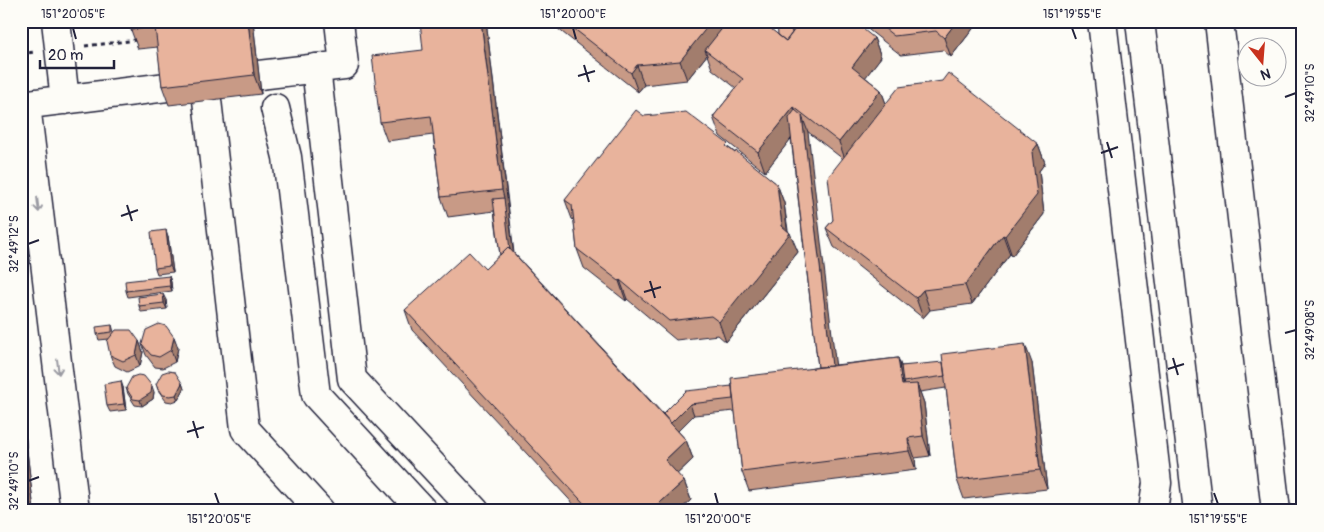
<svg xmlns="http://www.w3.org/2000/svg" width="1324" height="532" viewBox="0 0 1324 532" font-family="Pangolin,sans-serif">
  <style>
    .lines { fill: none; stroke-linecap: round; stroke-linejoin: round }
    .minor-casing { stroke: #22223b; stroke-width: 31 }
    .path { stroke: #22223b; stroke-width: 3; stroke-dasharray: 4 4; stroke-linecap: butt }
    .minor { stroke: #fdfcf7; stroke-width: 28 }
    .wall { fill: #c89a86; stroke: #22223b }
    .shaded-wall { fill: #a27d6d; stroke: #22223b }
    .building { fill: #e8b39c; stroke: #22223b }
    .oneway { stroke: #9a9aa2 }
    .ticks { fill: none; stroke: #22223b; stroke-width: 2 }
    .neatline { fill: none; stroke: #22223b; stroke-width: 2 }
    .ticks-label { font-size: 12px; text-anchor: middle; fill: #22223b }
  </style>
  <rect width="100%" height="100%" fill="#fdfcf7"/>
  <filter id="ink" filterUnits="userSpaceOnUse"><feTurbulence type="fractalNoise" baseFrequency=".02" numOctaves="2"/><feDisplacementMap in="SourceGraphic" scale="10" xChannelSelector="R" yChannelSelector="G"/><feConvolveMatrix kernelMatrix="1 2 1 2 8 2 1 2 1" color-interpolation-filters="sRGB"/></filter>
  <g filter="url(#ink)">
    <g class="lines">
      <defs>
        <path id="minor" d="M56,21L65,100
          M1102,21L1157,483L1153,511
          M1140,21L1198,511
          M1219,21L1276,511
          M316,68L352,379L475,511
          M259,75L344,65L339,21
          M207,100L245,429L320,511
          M21,105L167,87
          M26,105L75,511
          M275,108L287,157L316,395L423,511"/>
      </defs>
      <use href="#minor" class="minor-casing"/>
      <path class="path" d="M85,46L137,40
        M21,54L34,52"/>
      <use href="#minor" class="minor"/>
    </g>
    <path class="wall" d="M130,21H253L261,94L169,105L162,86L158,47L138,49L131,30Z
      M486,21L514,253L663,414L732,386L818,367L791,138L765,172L720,136L713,117L736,88L712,69L707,55L687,80L644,85L638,92L548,21H761L778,35L794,21L795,29L874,38L881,57L865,77L881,90L886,104L1038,144L1045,163L1039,171L1044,214L1012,256L1010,254L1003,263L972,304L930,310L923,318L834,247L826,228L833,220L843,159L807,131L835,365L898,358L901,366L1032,363L1047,489L964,499L957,480L946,388L920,392L924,403L930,456L915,458L916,470L749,491L742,472L735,411L694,415L678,431L686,440L693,459L677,474L684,481L691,500L679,511H580L412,330L405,310L485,269L500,255L494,211L448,217L441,197L433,135L387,141L380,122L423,50Z
      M859,21H979L951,57L943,50L901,55L860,23Z
      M644,116L729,148L777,184L784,203L788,230L798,252L726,342L718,335L676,340L627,299L626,301L584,268L577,249L574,221L572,219L565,200Z
      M168,236L173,272L157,274L155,268Z
      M169,276L171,282L172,291L128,297L126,291Z
      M166,300L167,309L141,312L139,306Z
      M112,325L114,332L139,341L143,352L140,366L127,372L115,366L110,355L109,339L99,340L97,334Z
      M174,337L178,348L175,362L163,368L155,367L146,355L142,344Z
      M182,383L184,389L178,400L172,402L166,401L158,390L156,384Z
      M123,387L126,410L110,412L107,406Z
      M126,388L154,392L153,399L142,406L135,405L128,394Z
      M21,399L34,511H21Z"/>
    <path class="shaded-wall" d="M248,21H253L261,94L254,75Z
      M481,21H486L515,266L504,261V198L502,190Z
      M711,21H721L724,29L705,50L707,55L687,80L680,61Z
      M723,21H734L726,30Z
      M790,21H794L798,54L793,60Z
      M957,21H979L951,57L944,38Z
      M874,38L881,57L859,86L852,67Z
      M637,65L644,85L638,92L631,73Z
      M881,90L888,109L846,162L839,142Z
      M794,107L801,126L765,172L758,152Z
      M802,116L808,132L838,385L832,369Z
      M1038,144L1045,163L1039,171L1044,214L1012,256L1005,236L1032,152Z
      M777,184L784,203L788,236L790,233L798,252L726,342L719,322L782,226Z
      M166,230L168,236L173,272L170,266Z
      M1003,235L1010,254L1003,263L972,304L965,285L996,243Z
      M169,276L171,282L172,291L170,286Z
      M620,280L627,299L626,301L619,281Z
      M923,290L930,310L923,318L916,298Z
      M163,294L166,300L167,309L164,303Z
      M174,337L178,348L175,362L171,350Z
      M139,341L143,352L140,366L136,355Z
      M1025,344L1032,363L1047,489L1040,470Z
      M898,358L905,377L903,382L907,393L902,385Z
      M121,381L123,387L126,410L124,404Z
      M182,383L184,389L178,400L176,395Z
      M917,384L924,403L930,456L923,436Z
      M152,386L154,392L153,399L142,406L140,400Z
      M21,399L34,511H32L29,502L21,440Z
      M690,404L694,415L673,436L668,425Z
      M908,438L915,458L916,470L909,451Z
      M686,440L693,459L672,479L665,460Z
      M684,481L691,500L679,511H651Z"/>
    <path class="building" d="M130,21H248L254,75L162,86L155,27L131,30Z
      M420,21H481L502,190L441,197L431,116L380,122L372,56L423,50Z
      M564,21H712L680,61L637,65L631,73Z
      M728,21H761L786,41L801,21H853L874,38L852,67L881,90L839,142L794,107L758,152L713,117L743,79L705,50Z
      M777,21H790L792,33L786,41L778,35Z
      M875,21H957L944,38L936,31L894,36Z
      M948,73L1038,144L1032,152L1037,195L1005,236L1003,235L996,243L965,285L923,290L916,298L826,228L833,220L828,177L899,87L942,81Z
      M636,110L644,116L686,112L728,144L726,146L735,153L736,151L777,184L782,226L790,233L719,322L711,316L669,321L620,280L619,281L577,249L572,205L565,200Z
      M795,110L802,116L832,366L818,367L789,118Z
      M504,198L510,250L508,247L500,255L493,199Z
      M166,230L170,266L155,268L151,232Z
      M508,247L686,440L665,460L684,481L651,511H591L405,310L469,252L485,269Z
      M169,276L170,286L126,291L125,281Z
      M163,294L164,303L139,306L138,297Z
      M159,324L166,326L174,337L171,350L159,357L151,355L142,344L146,330Z
      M112,325V332L97,334L96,327Z
      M116,330H131L139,341L136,355L123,361L110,355L107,341Z
      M1025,344L1040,470L957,480L942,354Z
      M898,358L902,385L917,384L923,436L908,438L909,451L742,472L731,378Z
      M943,362L945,376L903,382L901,366Z
      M168,371L175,372L182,383L176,395L170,396L163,395L156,384L162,373Z
      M138,375L144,376L152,386L151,393L140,400L133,399L126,388L132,377Z
      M121,381L124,404L107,406L104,384Z
      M732,386L733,399L690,404L671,423L663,414L686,391Z
      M21,440L29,502H21Z"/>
    <defs><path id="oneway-shaft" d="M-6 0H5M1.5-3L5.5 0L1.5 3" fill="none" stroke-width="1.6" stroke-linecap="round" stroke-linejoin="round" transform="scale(1.25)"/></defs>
    <g class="oneway">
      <use href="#oneway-shaft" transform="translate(38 205) rotate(83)"/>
      <use href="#oneway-shaft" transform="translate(58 367) rotate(83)"/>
    </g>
  </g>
  <path class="ticks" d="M73,28L76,39M573,28L576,39M1072,28L1076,39M584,65L589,82M578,76L595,71M1285,97L1296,93M1107,142L1112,158M1101,153L1118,147M127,205L132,221M121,216L138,210M28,244L39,240M650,281L655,298M644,292L661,287M1285,333L1296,330M1173,358L1178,375M1168,369L1184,364M193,421L198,438M187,432L204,427M28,481L39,477M215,493L219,504M715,493L718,504M1214,493L1218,504"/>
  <rect width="1324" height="532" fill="none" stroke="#fdfcf7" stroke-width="55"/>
  <g transform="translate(1262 62) rotate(163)"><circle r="24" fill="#fdfcf7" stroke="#a5a5ac"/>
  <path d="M0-4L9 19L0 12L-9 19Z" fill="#c8321e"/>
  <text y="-8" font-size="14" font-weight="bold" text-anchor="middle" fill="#22223b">N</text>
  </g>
  <path d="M40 60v8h74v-8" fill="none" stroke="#22223b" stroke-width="2.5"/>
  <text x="48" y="60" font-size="15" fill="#22223b" stroke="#fdfcf7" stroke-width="4" paint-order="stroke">20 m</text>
  <rect x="28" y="28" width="1268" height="476" class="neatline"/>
  <g class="ticks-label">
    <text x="73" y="18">151°20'05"E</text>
    <text x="573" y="18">151°20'00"E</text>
    <text x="1072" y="18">151°19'55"E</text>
    <text transform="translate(1310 93) rotate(-90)" y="4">32°49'10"S</text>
    <text transform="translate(14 244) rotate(-90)" y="4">32°49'12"S</text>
    <text transform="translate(1310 330) rotate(-90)" y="4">32°49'08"S</text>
    <text transform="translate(14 481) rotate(-90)" y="4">32°49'10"S</text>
    <text x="219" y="523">151°20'05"E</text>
    <text x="718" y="523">151°20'00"E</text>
    <text x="1218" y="523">151°19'55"E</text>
  </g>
</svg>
